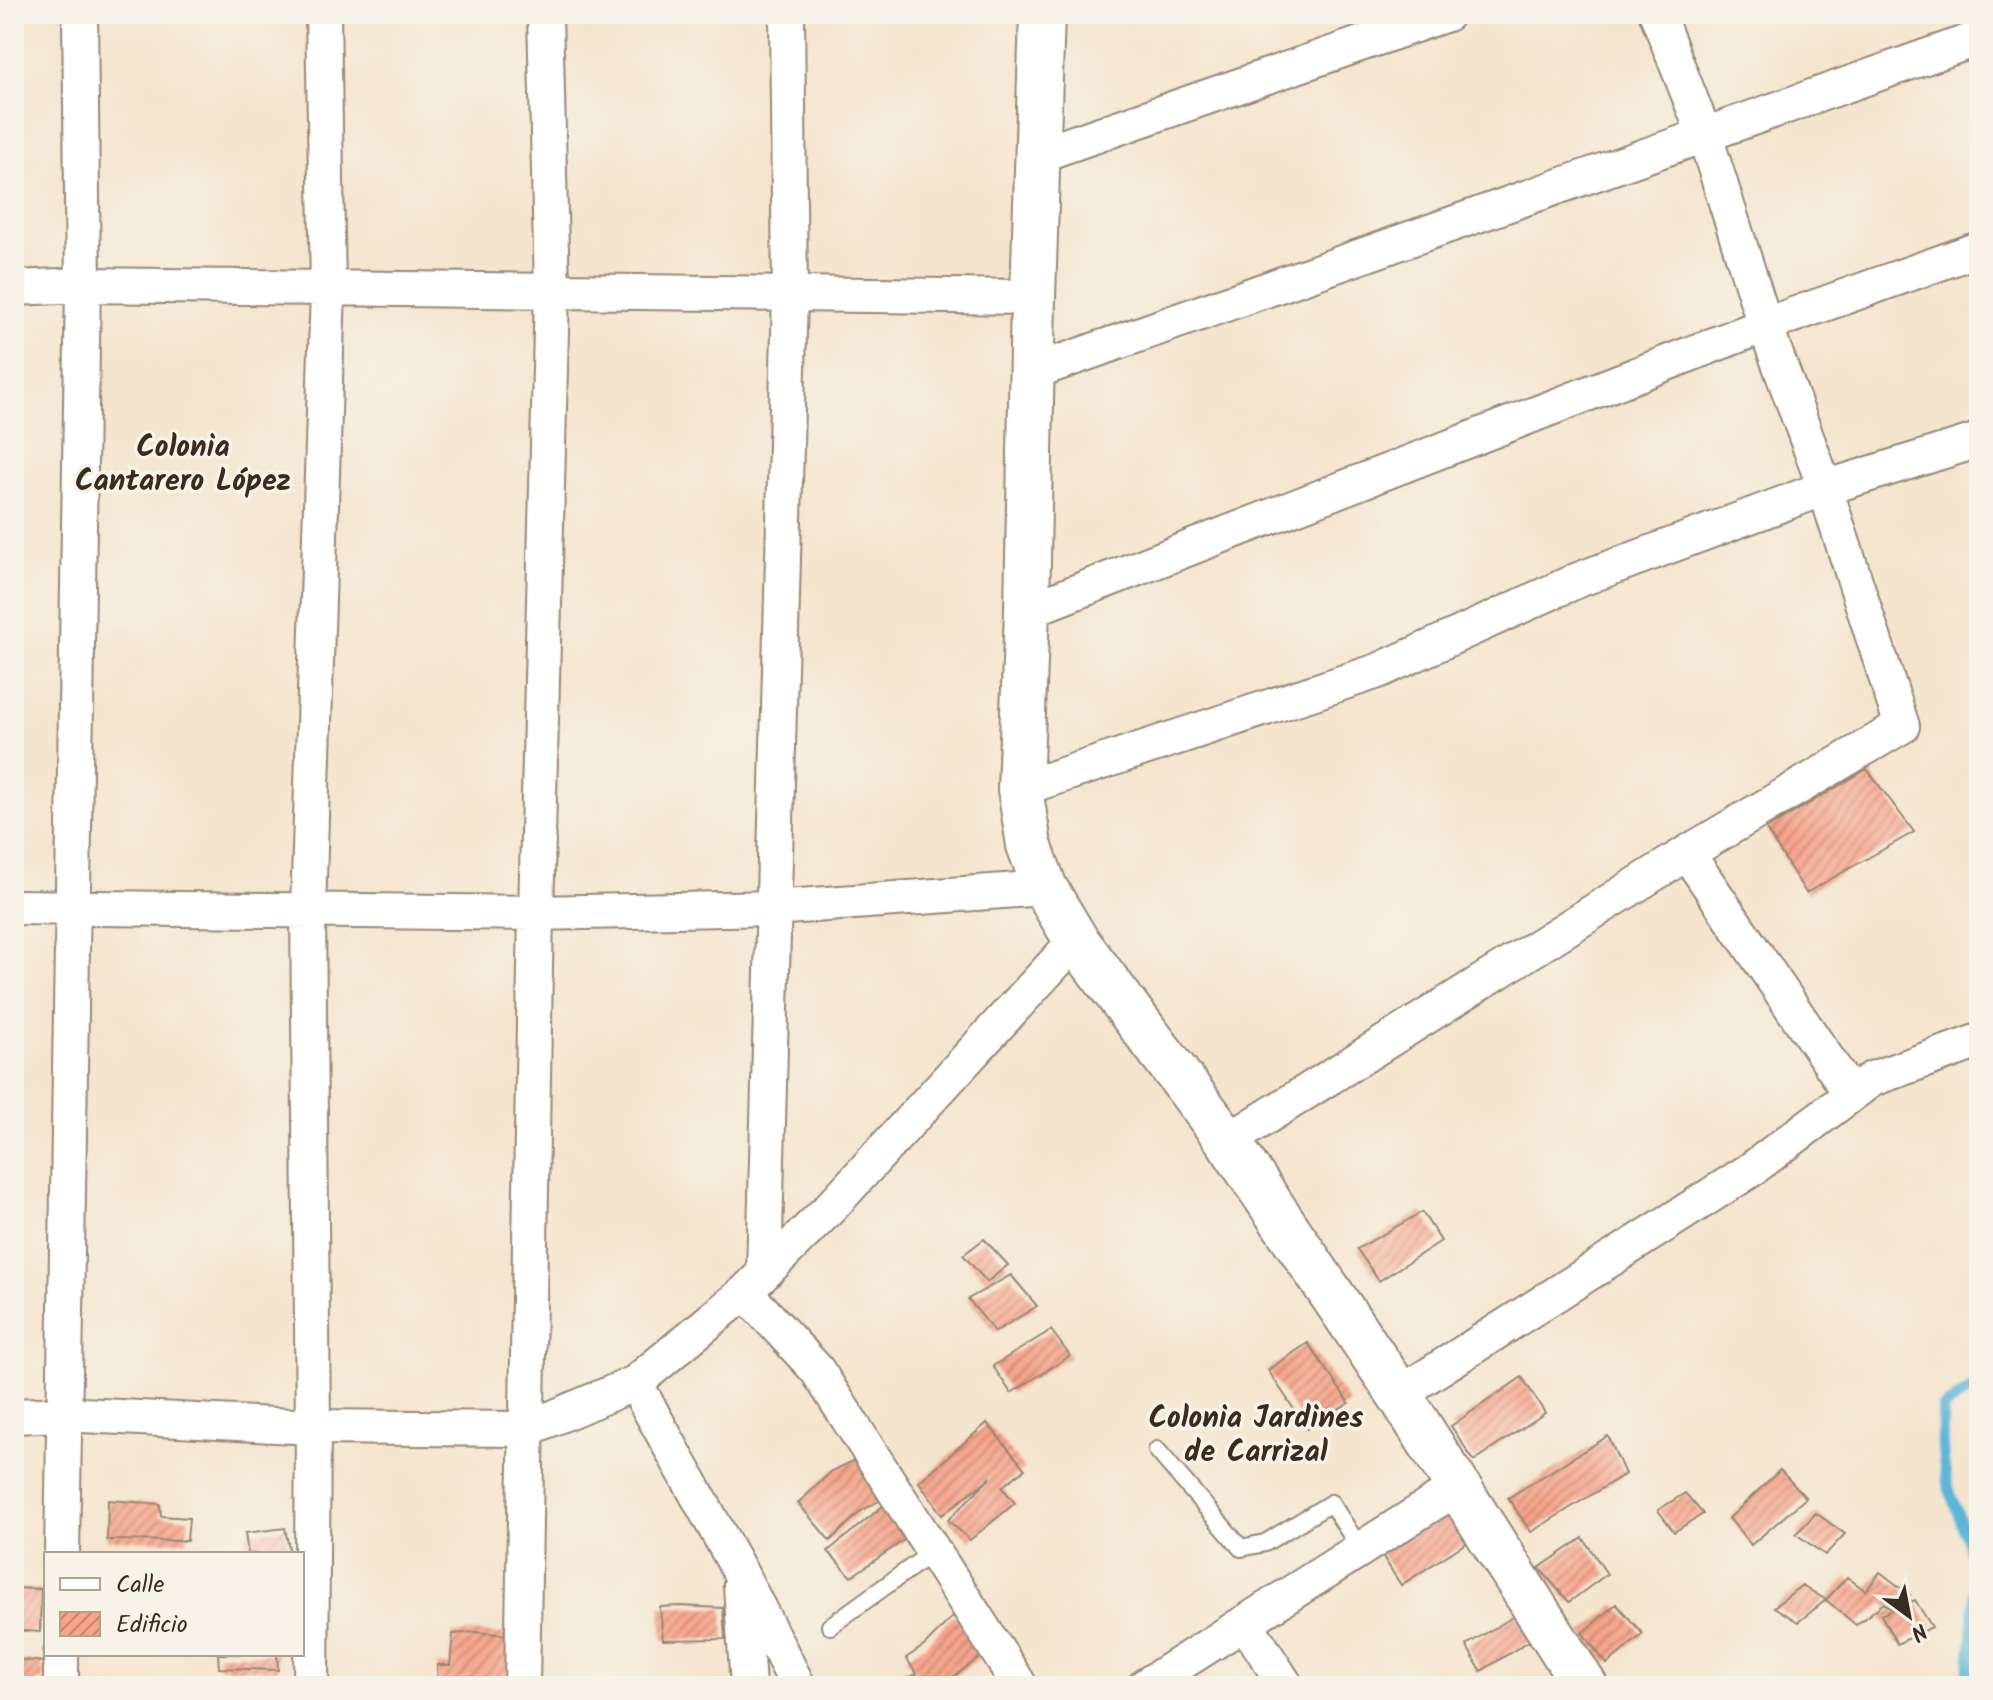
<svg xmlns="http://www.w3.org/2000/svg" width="1993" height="1700" viewBox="0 0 1993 1700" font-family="Kalam,sans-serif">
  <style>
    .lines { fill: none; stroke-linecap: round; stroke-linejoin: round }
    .stream { stroke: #5bb6d9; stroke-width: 11 }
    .building { fill: url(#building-hatch) }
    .lane-casing { stroke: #988876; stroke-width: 20 }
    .street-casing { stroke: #988876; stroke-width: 38 }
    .secondary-casing { stroke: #988876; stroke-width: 48 }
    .lane { stroke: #fff; stroke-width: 16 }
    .street { stroke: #fff; stroke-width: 34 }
    .secondary { stroke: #fff; stroke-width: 44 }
    .labels { text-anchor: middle; stroke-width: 7; stroke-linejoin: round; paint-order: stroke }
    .neighbourhood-label { font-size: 30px; font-weight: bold; fill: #3b2a1e; stroke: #f7f3e8 }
  </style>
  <defs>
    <pattern id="building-hatch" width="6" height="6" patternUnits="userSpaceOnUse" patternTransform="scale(2)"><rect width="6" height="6" fill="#f6a38a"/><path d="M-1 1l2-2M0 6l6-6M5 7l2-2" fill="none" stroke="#c88570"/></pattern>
  </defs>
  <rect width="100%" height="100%" fill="#f7f3e8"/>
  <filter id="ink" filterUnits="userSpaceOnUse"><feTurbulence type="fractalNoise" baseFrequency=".0125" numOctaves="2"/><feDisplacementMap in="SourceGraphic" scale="16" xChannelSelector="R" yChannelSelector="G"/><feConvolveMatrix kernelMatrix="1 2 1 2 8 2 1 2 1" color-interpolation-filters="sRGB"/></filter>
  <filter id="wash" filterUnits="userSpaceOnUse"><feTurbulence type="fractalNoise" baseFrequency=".006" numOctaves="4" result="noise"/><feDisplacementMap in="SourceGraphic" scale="32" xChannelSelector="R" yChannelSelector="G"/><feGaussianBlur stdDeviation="1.8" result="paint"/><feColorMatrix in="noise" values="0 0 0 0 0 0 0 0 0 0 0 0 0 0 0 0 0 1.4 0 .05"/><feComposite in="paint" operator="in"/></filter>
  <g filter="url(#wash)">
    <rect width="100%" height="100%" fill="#f4e5ce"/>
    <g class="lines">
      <path class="stream" d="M1966,1686C1974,1641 1978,1596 1970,1551C1965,1527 1953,1505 1947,1481C1941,1456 1942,1433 1943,1408L1979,1383"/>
    </g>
    <g id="blocks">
      <path class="building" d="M1867,769L1914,832L1806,893L1766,829Z
        M1422,1212L1441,1241L1379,1281L1357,1249Z
        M984,1239L1008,1265L987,1282L963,1255Z
        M1011,1275L1037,1306L995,1332L968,1299Z
        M1051,1330L1070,1356L1011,1393L993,1366Z
        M1308,1343L1349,1403L1307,1429L1268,1370Z
        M1522,1377L1545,1413L1474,1461L1451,1426Z
        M987,1423L1025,1469L1002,1487L1015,1503L970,1540L948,1520L991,1477L942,1515L919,1482Z
        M1608,1436L1625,1474L1531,1532L1508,1498Z
        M861,1457L888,1496L861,1511L830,1541L798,1503L832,1471Z
        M1780,1470L1806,1498L1751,1545L1729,1518Z
        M1685,1493L1703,1514L1674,1532L1658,1510Z
        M108,1500L160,1504L161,1516L189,1518L187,1541L107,1540Z
        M889,1501L914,1533L851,1577L828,1551Z
        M1444,1503L1469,1541L1401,1585L1376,1546Z
        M1816,1513L1845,1534L1825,1555L1796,1534Z
        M285,1528L290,1554H248L245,1533Z
        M1583,1538L1607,1574L1569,1602L1539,1568Z
        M1880,1572L1910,1595L1890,1608L1884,1603L1856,1625L1826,1600L1847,1577L1866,1591Z
        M1802,1585L1826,1600L1798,1622L1774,1607Z
        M14,1588L41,1589L40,1632L14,1630Z
        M1915,1600L1932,1627L1897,1644L1881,1615Z
        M1616,1604L1643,1634L1607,1664L1582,1633Z
        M679,1606L723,1608L725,1639L663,1640L660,1607Z
        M1520,1613L1537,1636L1481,1671L1466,1645Z
        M955,1614L984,1655L940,1686H910L905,1679L917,1674L906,1658L925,1645Z
        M474,1632L510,1635V1686H432V1682H438L437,1665H450L453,1634Z
        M218,1654H277L278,1670L219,1668Z
        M14,1659L43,1662L44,1681H37V1686H14Z
        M338,1682L388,1683V1686H337Z"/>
    </g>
  </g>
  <g filter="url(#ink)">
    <use href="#blocks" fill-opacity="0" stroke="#988876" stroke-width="2"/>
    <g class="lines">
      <defs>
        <path id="lane" d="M1157,1450L1241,1548L1265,1543L1331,1503L1361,1550
          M830,1626L934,1551"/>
        <path id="street" d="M1039,155L1447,14
          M14,288L83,285L1033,297
          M1033,372L1979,38
          M1027,611L1765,325L1979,249
          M1020,789L1378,671L1578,580L1825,488L1979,440
          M1687,853L1851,1094
          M14,907L536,913L773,908L1045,888
          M1228,1141L1687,853L1902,726L1825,488L1765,325L1705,136L1657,14
          M764,1273L790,294L787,14
          M745,1292L817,1370L1020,1686
          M635,1383L740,1572L798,1686
          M1399,1394L1749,1171L1872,1079L1979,1041
          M14,1416L63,1414L313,1427L527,1429L635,1383L745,1292L830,1208L1076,940
          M62,1554L83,285L80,14
          M741,1585L748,1686
          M1246,1624L1286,1686
          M61,1686V1654
          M311,1686L313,1427L308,911L328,288L323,14
          M522,1686L536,913L552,291L545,14
          M1145,1686L1457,1488"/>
        <path id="secondary" d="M1042,14L1033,297L1027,611L1020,789L1029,845L1045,888L1076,940L1228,1141L1399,1394L1585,1686"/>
      </defs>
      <use href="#lane" class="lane-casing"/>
      <use href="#street" class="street-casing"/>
      <use href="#secondary" class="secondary-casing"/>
      <use href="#lane" class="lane"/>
      <use href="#street" class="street"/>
      <use href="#secondary" class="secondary"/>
    </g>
  </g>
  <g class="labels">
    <g class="neighbourhood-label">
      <text x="183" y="456">Colonia<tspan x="183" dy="34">Cantarero López</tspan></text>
      <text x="1256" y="1427">Colonia Jardines<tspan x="1256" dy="34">de Carrizal</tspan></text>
    </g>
  </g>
  <rect width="1993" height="1700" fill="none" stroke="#f7f3e8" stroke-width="48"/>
  <rect x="44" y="1552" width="260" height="104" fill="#f7f3e8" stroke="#aca397" stroke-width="2"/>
  <rect x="60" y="1578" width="40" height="12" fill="#ffffff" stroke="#aca397" stroke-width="2"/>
  <text x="116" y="1592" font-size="24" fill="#3b2a1e">Calle</text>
  <rect x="60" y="1612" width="40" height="24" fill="url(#building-hatch)" stroke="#aca397" stroke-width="2"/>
  <text x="116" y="1632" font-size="24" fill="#3b2a1e">Edificio</text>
  <g transform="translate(1909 1616) rotate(148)" stroke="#f7f3e8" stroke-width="6" paint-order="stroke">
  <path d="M0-6L14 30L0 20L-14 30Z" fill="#3b2a1e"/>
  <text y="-12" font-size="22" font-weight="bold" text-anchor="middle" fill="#3b2a1e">N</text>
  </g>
</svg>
